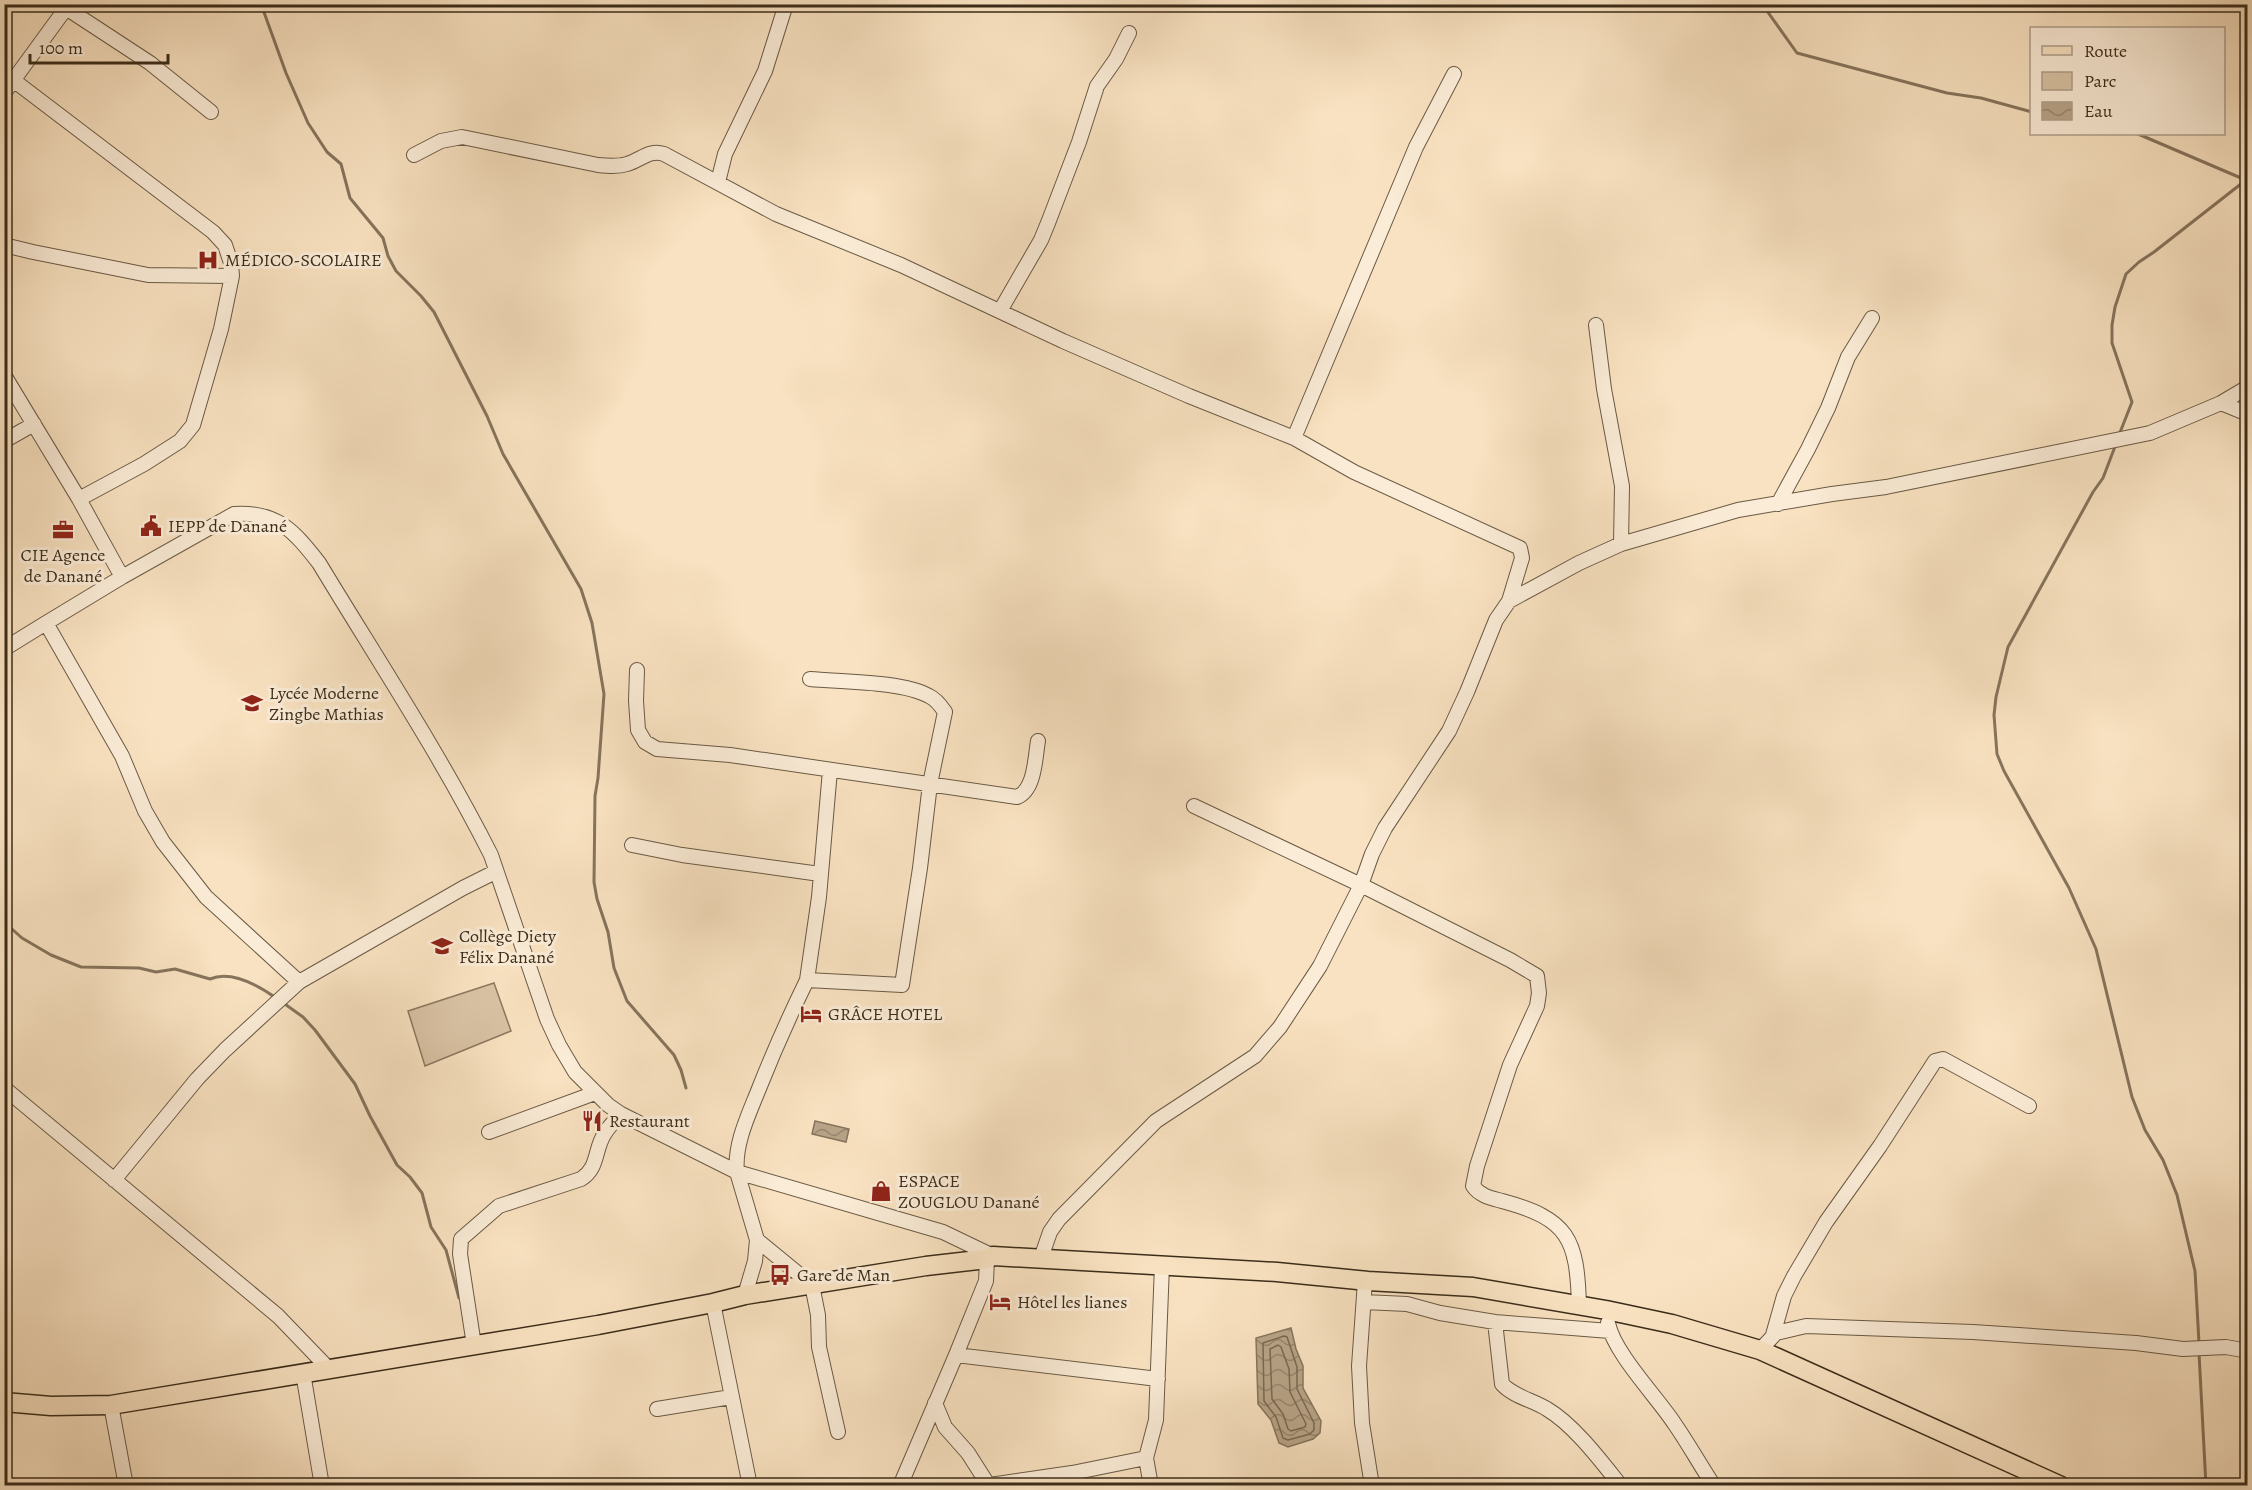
<svg xmlns="http://www.w3.org/2000/svg" width="2252" height="1490" viewBox="0 0 2252 1490" font-family="Alegreya,serif">
  <style>
    .green { fill: #d9c3a5; stroke: #8a7860; stroke-width: 1.5 }
    .water { fill: url(#water-waves); stroke: #86745c; stroke-width: 1.5 }
    .lines { fill: none; stroke-linecap: round; stroke-linejoin: round }
    .shore { stroke: #7a6851; stroke-width: 1.5 }
    .stream { stroke: #86745c; stroke-width: 3 }
    .minor-casing { stroke: #6a5a44; stroke-width: 16 }
    .major-casing { stroke: #3b2c1a; stroke-width: 21 }
    .minor { stroke: #fbecd7; stroke-width: 14 }
    .major { stroke: #f9e2c1; stroke-width: 18 }
    .labels { text-anchor: middle; stroke-width: 6; stroke-linejoin: round; paint-order: stroke }
    .poi-label { font-size: 18px; fill: #3b2c1a; stroke: #fbecd7; text-anchor: start }
  </style>
  <defs>
    <pattern id="water-waves" width="16" height="10" patternUnits="userSpaceOnUse" patternTransform="scale(1.5)"><rect width="16" height="10" fill="#b8a488"/><path d="M0 5q4-4 8 0t8 0" fill="none" stroke="#97866e"/></pattern>
  </defs>
  <rect width="100%" height="100%" fill="#f9e2c1"/>
  <filter id="stains"><feTurbulence type="fractalNoise" baseFrequency=".00333" numOctaves="4"/><feColorMatrix values="0 0 0 0 .2 0 0 0 0 .09 0 0 0 0 .02 0 0 0 .5 -.17"/></filter>
  <radialGradient id="worn" r=".72"><stop offset=".6" stop-color="#630" stop-opacity="0"/><stop offset="1" stop-color="#630" stop-opacity=".3"/></radialGradient>
  <path class="green" d="M494,983L511,1031L425,1066L408,1011Z"/>
  <path class="water" d="M815,1121L849,1129L846,1142L812,1134Z
    M1291,1328L1296,1349L1303,1366V1388L1321,1421L1320,1433L1313,1439L1288,1447L1279,1443L1271,1420L1258,1404L1256,1338Z"/>
  <g class="lines">
    <path class="shore" d="M1284,1336L1287,1337L1297,1367V1389L1314,1423V1430L1310,1434L1288,1440L1283,1438L1276,1417L1264,1401L1263,1343Z
      M1278,1345L1281,1347L1289,1369L1290,1392L1306,1424L1305,1427L1291,1431L1288,1429L1283,1414L1272,1399L1270,1349Z"/>
    <path class="stream" d="M261,4L286,73L308,123L327,152L341,164L350,198L383,238L388,256L396,271L421,296L434,312L487,416L503,454L581,589L592,623L604,694L598,778L595,796L594,882L597,899L608,932L614,968L627,1001L674,1055L681,1070L686,1088
      M1762,4L1797,53L1947,93L1981,98L2032,112
      M2138,134L2248,181
      M2119,435L2132,402L2112,343V325L2115,307L2126,274L2139,262L2154,252L2246,180
      M2116,444L2103,478L2093,492L2008,647L1996,697L1994,715L1997,754L2004,771L2069,888L2096,949L2132,1097L2145,1130L2163,1160L2177,1195L2195,1271L2199,1343
      M4,922L22,938L51,955L81,967L139,968L156,972L175,969L210,979C231,970 259,986 276,998
      M282,1002L303,1017L315,1030L355,1084L370,1116L397,1165L410,1177L422,1193L431,1227L446,1250L459,1298
      M2199,1353L2206,1486"/>
    <defs>
      <path id="minor" d="M66,8L150,63L211,112
        M4,73L213,232L225,245L231,263L232,276L221,329L193,425L180,441L144,464L79,499
        M4,93L69,4
        M414,155L441,141L462,137L598,165C608,166 618,167 627,164C641,160 649,149 664,154L776,214L901,265L1063,341L1189,396L1294,438L1354,472L1520,548L1522,558L1509,601
        M718,182L725,154L765,71L786,4
        M4,245L33,252L148,275L232,276
        M1000,311L1041,240L1048,223L1079,142L1097,86L1116,59L1129,33
        M1596,325L1604,389L1622,486L1621,544
        M4,375L79,499L122,577L234,514C277,511 294,531 319,563C377,659 440,754 491,855L547,1019L559,1045L575,1072L608,1105L621,1114L737,1172L943,1232L993,1256
        M2221,403L2248,414
        M1294,438L1416,147L1454,74
        M4,441L34,424
        M1778,504L1808,449L1828,408L1848,357L1872,318
        M122,577L46,623L122,756L145,811L163,842L206,897L299,982
        M4,649L46,623
        M637,670L636,701L638,730L645,742L657,749L730,755L1017,797C1035,790 1035,758 1038,741
        M1194,806L1361,885L1510,960L1537,976L1539,993L1537,1006L1510,1065L1477,1166L1473,1186C1480,1196 1491,1198 1502,1201C1569,1219 1577,1239 1579,1305
        M632,845L682,855L820,874
        M807,980L819,897L830,770
        M4,1088L278,1316L329,1369
        M489,1132L595,1093
        M114,1180L197,1079L225,1050L299,982L463,888L495,872
        M757,1240L812,1285L818,1315L819,1347L838,1432
        M1041,1258L1050,1232L1059,1219L1156,1121L1255,1056L1280,1027L1320,966L1361,885L1372,854L1385,828L1449,731L1467,692L1496,620L1509,601L1579,563L1621,544L1738,510L1832,494L1886,487L2150,433L2221,403L2248,387
        M1365,1281L1359,1366L1362,1423L1372,1486
        M745,1295L755,1261L757,1240L737,1172C734,1145 748,1116 758,1091C773,1053 789,1017 807,980L902,985L920,868L930,784L945,712C941,706 936,699 929,696C902,681 842,682 810,679
        M1364,1302L1407,1304L1440,1313L1495,1322L1610,1331
        M713,1303L750,1486
        M1495,1322L1502,1384C1514,1397 1533,1400 1547,1409C1574,1425 1601,1461 1621,1486
        M1608,1323C1614,1353 1657,1397 1674,1423C1688,1443 1700,1465 1714,1486
        M1773,1335L1784,1296L1794,1276L1826,1222L1880,1146L1935,1061L1943,1059L2029,1106
        M474,1345L460,1254L461,1239L499,1206L581,1179C599,1168 594,1149 605,1133C609,1126 616,1120 621,1114
        M1760,1350L1776,1333L1806,1326L1973,1332L2136,1343L2183,1349L2226,1347L2248,1351
        M956,1355L1158,1379
        M303,1373L322,1486
        M935,1403L945,1427L968,1453L989,1486
        M111,1405L126,1486
        M657,1409L731,1397
        M1146,1458L1151,1486
        M900,1486L956,1355L986,1281L987,1259
        M983,1486L1072,1473L1146,1458L1156,1420L1162,1265"/>
      <path id="major" d="M4,1402L51,1406L111,1405L598,1325L713,1303L745,1295L926,1266L987,1259L993,1256L1277,1272L1368,1281L1473,1287L1606,1310L1672,1324L1760,1350L2061,1486"/>
    </defs>
    <use href="#minor" class="minor-casing"/>
    <use href="#major" class="major-casing"/>
    <use href="#minor" class="minor"/>
    <use href="#major" class="major"/>
  </g>
  <defs>
    <symbol id="hospital-bare" viewBox="-9 -9 18 18"><path d="M-5-5h3v3.5h4V-5h3V5h-3V1.5h-4V5h-3Z" fill="#8f2418" stroke="#fbecd7" stroke-width="2.5" paint-order="stroke"/></symbol>
    <symbol id="civic-bare" viewBox="-9 -9 18 18"><path d="M-.6-6.5H3V-4.5H.6V-3L4-1V1h2V6H-6V1h2V-1L-.6-3ZM-1.2 2.5V6h2.4V2.5Z" fill="#8f2418" stroke="#fbecd7" stroke-width="2.5" paint-order="stroke"/></symbol>
    <symbol id="office-bare" viewBox="-9 -9 18 18"><path d="M-6-3h4V-5.5h4V-3h4V5H-6ZM-1-4.5V-3h2v-1.5ZM-6 0V1H6V0Z" fill="#8f2418" stroke="#fbecd7" stroke-width="2.5" paint-order="stroke"/></symbol>
    <symbol id="school-bare" viewBox="-9 -9 18 18"><path d="M0-5L7-2L0 1L-7-2ZM-4 1L0 2.5L4 1V4Q0 6-4 4Z" fill="#8f2418" stroke="#fbecd7" stroke-width="2.5" paint-order="stroke"/></symbol>
    <symbol id="hotel-bare" viewBox="-9 -9 18 18"><path d="M-6-4.5h1.5V1H6V5H4.5V3h-9V5H-6ZM-4 0a1.8 1.8 0 1 1 3.6 0ZM.5 0V-2.5h3Q6-2.5 6 0Z" fill="#8f2418" stroke="#fbecd7" stroke-width="2.5" paint-order="stroke"/></symbol>
    <symbol id="restaurant-bare" viewBox="-9 -9 18 18"><path d="M-5-6h1v4h1v-4h1v4h1v-4h1v5L-1.5 .5V6h-2V.5L-5-1ZM5-6V6H3V1.5H1.5Q1.5-4 5-6Z" fill="#8f2418" stroke="#fbecd7" stroke-width="2.5" paint-order="stroke"/></symbol>
    <symbol id="shop-bare" viewBox="-9 -9 18 18"><path d="M-5-2.5h2.3a2.7 3.5 0 0 1 5.4 0H5L5.5 6h-11ZM-1.5-2.5h3a1.5 2.3 0 0 0-3 0Z" fill="#8f2418" stroke="#fbecd7" stroke-width="2.5" paint-order="stroke"/></symbol>
    <symbol id="bus-bare" viewBox="-9 -9 18 18"><path d="M-5-6H5V4H4V6H2V4H-2V6H-4V4H-5ZM-3.5-4V0h7V-4ZM-3.5 1.2v1.5H-2V1.2ZM2 1.2v1.5H3.5V1.2Z" fill="#8f2418" stroke="#fbecd7" stroke-width="2.5" paint-order="stroke"/></symbol>
  </defs>
  <g fill-rule="evenodd">
    <use href="#hospital-bare" x="193" y="245" width="30" height="30"/>
    <use href="#civic-bare" x="136" y="511" width="30" height="30"/>
    <use href="#office-bare" x="48" y="515" width="30" height="30"/>
    <use href="#school-bare" x="237" y="688" width="30" height="30"/>
    <use href="#school-bare" x="427" y="931" width="30" height="30"/>
    <use href="#hotel-bare" x="796" y="999" width="30" height="30"/>
    <use href="#restaurant-bare" x="577" y="1106" width="30" height="30"/>
    <use href="#shop-bare" x="866" y="1176" width="30" height="30"/>
    <use href="#bus-bare" x="765" y="1260" width="30" height="30"/>
    <use href="#hotel-bare" x="985" y="1287" width="30" height="30"/>
  </g>
  <g class="labels">
    <g class="poi-label">
      <text x="225" y="266">MÉDICO-SCOLAIRE</text>
      <text x="168" y="532">IEPP de Danané</text>
      <text x="63" y="561" text-anchor="middle">CIE Agence<tspan x="63" dy="21">de Danané</tspan></text>
      <text x="269" y="699">Lycée Moderne<tspan x="269" dy="21">Zingbe Mathias</tspan></text>
      <text x="459" y="942">Collège Diety<tspan x="459" dy="21">Félix Danané</tspan></text>
      <text x="828" y="1020">GRÂCE HOTEL</text>
      <text x="609" y="1127">Restaurant</text>
      <text x="898" y="1187">ESPACE<tspan x="898" dy="21">ZOUGLOU Danané</tspan></text>
      <text x="797" y="1281">Gare de Man</text>
      <text x="1017" y="1308">Hôtel les lianes</text>
    </g>
  </g>
  <rect width="2252" height="1490" fill="none" stroke="#f9e2c1" stroke-width="24"/>
  <rect x="6" y="6" width="2240" height="1478" fill="none" stroke="#3b2c1a" stroke-width="3"/>
  <rect x="12" y="12" width="2228" height="1466" fill="none" stroke="#3b2c1a" stroke-width="1.5"/>
  <rect x="2030" y="27" width="195" height="108" fill="#fbecd7" stroke="#ae9f8b" stroke-width="1.5"/>
  <rect x="2042" y="46" width="30" height="9" fill="#f9e2c1" stroke="#ae9f8b" stroke-width="1.5"/>
  <text x="2084" y="57" font-size="18" fill="#3b2c1a">Route</text>
  <rect x="2042" y="72" width="30" height="18" fill="#d9c3a5" stroke="#ae9f8b" stroke-width="1.5"/>
  <text x="2084" y="87" font-size="18" fill="#3b2c1a">Parc</text>
  <rect x="2042" y="102" width="30" height="18" fill="url(#water-waves)" stroke="#ae9f8b" stroke-width="1.5"/>
  <text x="2084" y="117" font-size="18" fill="#3b2c1a">Eau</text>
  <path d="M30 54v9h138v-9" fill="none" stroke="#3b2c1a" stroke-width="3"/>
  <text x="39" y="54" font-size="18" fill="#3b2c1a" stroke="#fbecd7" stroke-width="4.5" paint-order="stroke">100 m</text>
  <rect width="100%" height="100%" filter="url(#stains)"/>
  <rect width="100%" height="100%" fill="url(#worn)"/>
</svg>
